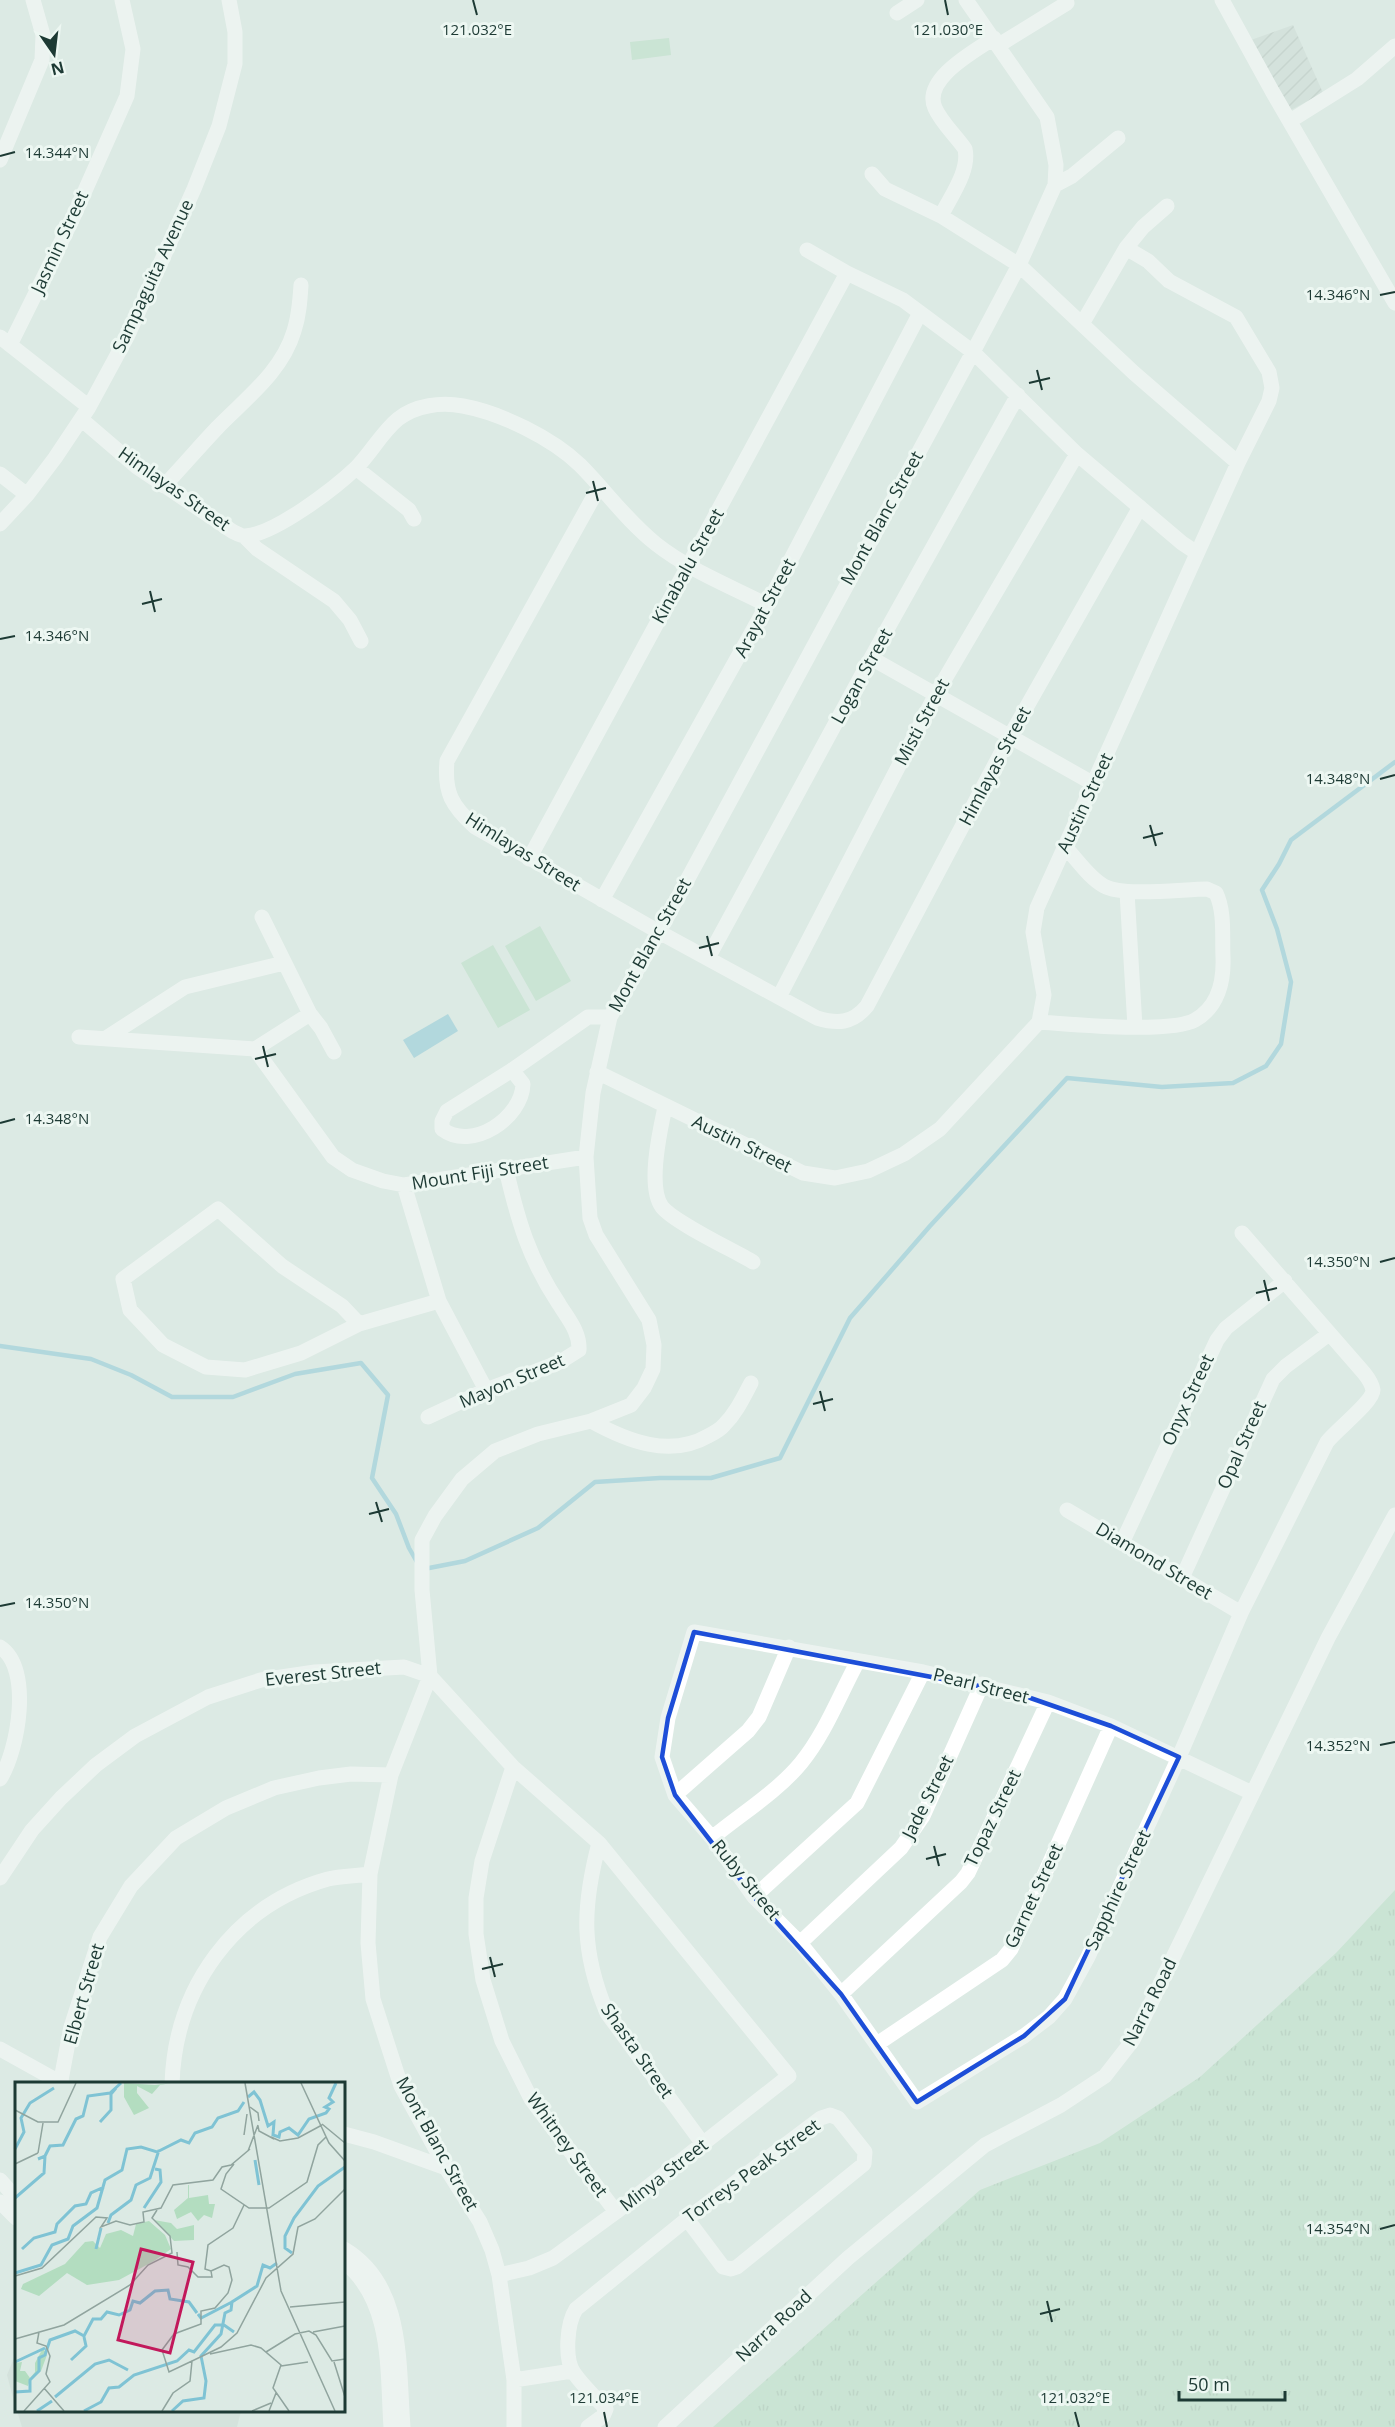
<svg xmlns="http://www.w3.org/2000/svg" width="1395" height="2427" viewBox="0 0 1395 2427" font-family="'Open Sans',sans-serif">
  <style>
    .built { fill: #cadad3 }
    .industrial { fill: url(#industrial-furrows) }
    .grass { fill: url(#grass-tufts) }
    .pitch { fill: #b3ddc0 }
    .water { fill: #7fc3d4 }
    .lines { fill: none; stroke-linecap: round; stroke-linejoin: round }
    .stream { stroke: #7fc3d4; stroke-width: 4.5 }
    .minor { stroke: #fff; stroke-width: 15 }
    .marked { fill: none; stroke: #1d4ed8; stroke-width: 4.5; stroke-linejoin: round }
    .ticks { fill: none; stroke: #1d3a34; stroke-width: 2 }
    .labels { text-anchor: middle; stroke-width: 6; stroke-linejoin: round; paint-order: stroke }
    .street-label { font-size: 18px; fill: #1d3a34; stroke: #edf7f2 }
    .inset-river { fill: none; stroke: #7fc3d4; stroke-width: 3 }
    .inset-road { fill: none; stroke: #90a49e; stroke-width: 1.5 }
    .view { fill: #c2185b; fill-opacity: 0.15; stroke: #c2185b; stroke-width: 3 }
    .inset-edge { fill: none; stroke: #1d3a34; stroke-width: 3 }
    .ticks-label { font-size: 15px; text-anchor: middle; fill: #1d3a34; stroke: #edf7f2; stroke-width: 6; stroke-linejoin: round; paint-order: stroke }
  </style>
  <defs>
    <pattern id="industrial-furrows" width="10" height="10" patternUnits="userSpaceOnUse" patternTransform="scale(1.5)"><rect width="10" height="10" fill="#cadad3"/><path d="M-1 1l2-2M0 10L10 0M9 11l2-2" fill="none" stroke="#adbcb6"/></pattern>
    <pattern id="grass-tufts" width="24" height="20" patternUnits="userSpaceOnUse" patternTransform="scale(1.5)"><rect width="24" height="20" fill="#b3ddc0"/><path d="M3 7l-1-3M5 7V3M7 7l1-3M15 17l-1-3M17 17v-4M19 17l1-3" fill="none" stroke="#9abea6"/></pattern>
  </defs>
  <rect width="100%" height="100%" fill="#dceae4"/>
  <path class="built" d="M16,2353V2409L7,2375Z
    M17,2411V2410L241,2411L237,2427H22Z"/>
  <path class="industrial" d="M1293,25L1323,93L1291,110L1251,40Z"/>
  <path class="grass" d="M1395,1890V2427H713L980,2190L1100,2143L1200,2077L1336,1953Z"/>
  <path class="pitch" d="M669,38L671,55L632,60L630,42Z
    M540,926L571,981L536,1001L505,946Z
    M493,945L530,1010L498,1028L461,963Z"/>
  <path class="water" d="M448,1014L458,1031L414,1058L403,1040Z"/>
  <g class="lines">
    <path class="stream" d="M0,1346L91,1359L131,1375L172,1397H233L295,1374L361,1363L388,1395L372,1478L396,1514L409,1548L417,1562
      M424,1569L465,1561L538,1528L595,1482L660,1478H711L780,1458L850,1318L930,1226L1067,1078L1162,1087L1233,1083L1266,1066L1281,1044L1291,982L1277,929L1262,890L1279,864L1291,840L1395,762"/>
    <path class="minor" d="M1222,0L1272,91L1395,303
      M897,13L917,0
      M999,45L1067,3
      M1290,121L1357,79L1395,46
      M0,160L42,60L43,35L33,0
      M872,174L885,189L941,216L1019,265L1134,373L1238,463
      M1055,185L1072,176L1118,138
      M941,216C950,197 970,171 965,149C956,136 941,122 935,108C922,79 975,51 994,38
      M807,250L847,273L903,300L973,352L1077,454L1182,543L1197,553
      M1082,324L1126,248L1143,227L1167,206
      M0,337L89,407
      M10,345L72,220L127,96L133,49L122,0
      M81,419L137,467L232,531C236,533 241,536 245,536C274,535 335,488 356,468C371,453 382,432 398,419C416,405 441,402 463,406C501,413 552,438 580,465C606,491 626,520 656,544C689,570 730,586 767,605
      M356,468L409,510L414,519
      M0,474L27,495
      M164,486C182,467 199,447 217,428C245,399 282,372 294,331C299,316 300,301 301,285
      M599,487L447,761C444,793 452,806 475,827L659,932L817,1018C837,1024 852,1024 867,1006L1009,738L1140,507
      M0,524L27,495L55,458L89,407L128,335L194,189L219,126L235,64V32L229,0
      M244,536L257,549L334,601L350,620L361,641
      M871,658L1094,784
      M529,859L847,273
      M1127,892L1135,1027
      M602,900L767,605L920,313
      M262,917L310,1014L321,1028L334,1052
      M708,958L871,658L1018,395
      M779,997L936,694L1077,454
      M1039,1022C1071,1024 1170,1034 1195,1020C1218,1007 1224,981 1223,957C1222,936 1225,912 1216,893L1207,889C1183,889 1124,897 1104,886C1089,878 1077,859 1065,847
      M79,1037L255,1049L310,1014
      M106,1038L185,987L284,963
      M255,1049L333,1157L352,1170L383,1181L404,1185L586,1157
      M512,1070L523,1084C522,1118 472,1152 442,1129V1121L447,1111L512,1070L588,1017H610
      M597,1072L803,1173L835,1178L868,1171L904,1154L940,1129L1039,1022L1044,995L1033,932L1037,908L1238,463L1269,401L1272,388L1269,372L1236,317L1169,281L1148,261L1126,248
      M665,1107C660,1130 647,1187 662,1207C675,1223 733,1250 753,1262
      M404,1185L439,1301L486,1390
      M1242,1233L1364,1373C1368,1378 1372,1384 1373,1390C1373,1402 1336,1430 1327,1442L1241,1613L1179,1757L1088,1957L1065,1999L1049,2017L1024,2036L917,2102L841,1994L800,1943L754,1897L712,1838L675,1795L662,1757L668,1718L694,1632L923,1672L1048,1702L1111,1726L1252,1793
      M359,1324L342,1306L282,1266L218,1209L123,1279L130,1310L163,1345L206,1367L245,1370L301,1353L359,1324L439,1301
      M428,1417L486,1390L560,1362L579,1350C580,1332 568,1319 559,1304C529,1259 518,1221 506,1169
      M591,1421C627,1441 670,1458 708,1436C714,1433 720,1430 724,1425C736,1413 743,1398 751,1383
      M1067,1510L1241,1613
      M1122,1543L1217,1340L1226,1328L1285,1281
      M1182,1578L1273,1379L1286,1366L1329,1334
      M0,1647C33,1668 18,1751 0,1779
      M513,1767L482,1861L476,1898V1934L483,1980L502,2041L531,2099L616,2212
      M675,1795L748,1731L759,1717L789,1647
      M712,1838C741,1814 777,1792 801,1763C825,1734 840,1694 858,1661
      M599,1843C582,1908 581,1951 607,2013L703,2144
      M0,1878L32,1830L61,1798L96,1765L135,1736L208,1697L261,1680L315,1672L404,1667L430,1676L513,1767L599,1843L789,2076L616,2212L553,2258L529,2268L499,2275
      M754,1897L857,1803L923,1672
      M800,1943L901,1848L923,1816L982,1684
      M841,1994L961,1882L968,1873L1048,1702
      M877,2044L1002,1960L1011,1949L1111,1726
      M0,2049L63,2084
      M61,2080L71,2027L100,1937L131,1886L176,1838L226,1808L274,1788L319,1778L351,1774L391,1775
      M172,2084C175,1988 234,1905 328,1879C341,1876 356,1876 370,1874
      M344,2134L374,2142L446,2168
      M0,2180L16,2198
      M0,2202L16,2218
      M344,2249C405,2285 398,2365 403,2427
      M344,2262C393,2301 387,2370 391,2427
      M514,2380L572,2371
      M514,2427V2380L499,2275L492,2250L480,2222L446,2168L401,2086L373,1999L368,1943L370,1874L391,1775L430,1676L422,1590V1540L435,1516L462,1479L495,1451L538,1434L591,1421L631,1405L644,1388L653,1369L654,1345L649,1320L596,1235L590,1218L586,1157L593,1093L610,1017L659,932L973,352L1019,265L1055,185L1056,165L1047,117L966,0
      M588,2427L603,2416L606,2409C596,2398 583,2386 574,2373C564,2359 567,2323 576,2309L687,2219L821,2118L830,2115L838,2118L865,2152L864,2164L737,2267L731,2269L723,2267L687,2219
      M665,2427L848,2258L985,2145L1061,2105L1105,2076L1133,2040L1328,1638L1395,1515"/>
  </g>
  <path d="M0 0H1395V2427H0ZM694,1632L1016,1693L1111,1726L1179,1757L1065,1999L1024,2036L917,2102L841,1994L754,1897L675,1795L662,1757L668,1718Z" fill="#dceae4" fill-opacity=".55" fill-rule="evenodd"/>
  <path class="marked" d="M694,1632L1016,1693L1111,1726L1179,1757L1065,1999L1024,2036L917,2102L841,1994L754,1897L675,1795L662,1757L668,1718Z"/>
  <path class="ticks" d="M473,0L477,15M945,0L948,15M0,156L15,152M1380,295L1395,292M1037,370L1042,390M1029,383L1050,378M593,481L598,501M586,493L606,488M150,591L155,612M142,604L162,599M0,639L15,636M1380,779L1395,775M1150,825L1156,846M1143,838L1163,833M707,936L712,956M699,948L719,943M263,1046L268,1067M255,1059L276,1054M0,1123L15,1119M1380,1262L1395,1258M1264,1280L1269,1301M1256,1293L1277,1288M820,1391L825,1411M813,1404L833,1399M376,1502L382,1522M369,1514L389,1509M0,1606L15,1603M1380,1745L1395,1742M934,1846L939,1866M926,1859L946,1854M490,1957L495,1977M482,1969L503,1964M1380,2229L1395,2225M1047,2301L1052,2322M1040,2314L1060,2309M604,2412L607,2427M1075,2412L1079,2427"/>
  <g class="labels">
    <g class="street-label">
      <text transform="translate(60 242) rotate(-65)" y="6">Jasmin Street</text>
      <text transform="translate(153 276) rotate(-65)" y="6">Sampaguita Avenue</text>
      <text transform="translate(174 489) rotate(35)" y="6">Himlayas Street</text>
      <text transform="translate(882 518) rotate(-61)" y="6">Mont Blanc Street</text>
      <text transform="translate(688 566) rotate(-61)" y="6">Kinabalu Street</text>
      <text transform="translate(765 608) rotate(-62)" y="6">Arayat Street</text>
      <text transform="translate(862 676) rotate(-61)" y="6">Logan Street</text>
      <text transform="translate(922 722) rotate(-62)" y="6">Misti Street</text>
      <text transform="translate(995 766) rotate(-62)" y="6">Himlayas Street</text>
      <text transform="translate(1085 803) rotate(-65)" y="6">Austin Street</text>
      <text transform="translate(523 852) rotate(32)" y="6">Himlayas Street</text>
      <text transform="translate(650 945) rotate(-61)" y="6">Mont Blanc Street</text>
      <text transform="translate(742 1144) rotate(26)" y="6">Austin Street</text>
      <text transform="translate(480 1173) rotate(-9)" y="6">Mount Fiji Street</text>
      <text transform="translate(512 1381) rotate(-23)" y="6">Mayon Street</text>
      <text transform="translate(1188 1400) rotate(-65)" y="6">Onyx Street</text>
      <text transform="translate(1242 1445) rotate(-66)" y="6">Opal Street</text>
      <text transform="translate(1154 1561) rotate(31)" y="6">Diamond Street</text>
      <text transform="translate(323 1674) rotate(-6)" y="6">Everest Street</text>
      <text transform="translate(981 1686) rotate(14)" y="6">Pearl Street</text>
      <text transform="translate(928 1797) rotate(-63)" y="6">Jade Street</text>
      <text transform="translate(993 1818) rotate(-64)" y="6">Topaz Street</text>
      <text transform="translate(746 1880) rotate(51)" y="6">Ruby Street</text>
      <text transform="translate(1118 1890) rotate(-65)" y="6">Sapphire Street</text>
      <text transform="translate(1034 1896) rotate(-65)" y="6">Garnet Street</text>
      <text transform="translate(84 1994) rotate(-74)" y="6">Elbert Street</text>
      <text transform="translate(1150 2002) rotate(-63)" y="6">Narra Road</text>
      <text transform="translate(637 2051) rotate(55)" y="6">Shasta Street</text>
      <text transform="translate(437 2144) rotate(61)" y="6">Mont Blanc Street</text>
      <text transform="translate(567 2145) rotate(54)" y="6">Whitney Street</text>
      <text transform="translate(752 2171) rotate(-36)" y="6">Torreys Peak Street</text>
      <text transform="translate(664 2175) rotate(-38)" y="6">Minya Street</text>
      <text transform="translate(774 2326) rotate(-43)" y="6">Narra Road</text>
    </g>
  </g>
  <g transform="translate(15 2082)">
    <rect width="330" height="330" fill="#dceae4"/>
    <path d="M134,139L150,153L156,167L139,179L104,198L72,203L52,191L24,214L6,207L8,202L50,182L70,160L78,159L85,166L91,152L106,148L118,154L121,142Z" fill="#b3ddc0"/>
    <path d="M28,266L32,273L26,289L15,298L13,304L0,299V281L7,280L5,289H10L15,296L20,290V281Z" fill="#b3ddc0"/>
    <path d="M109,1L140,3L156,1L145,3L137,12L122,4V11L134,26L119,33L109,15ZM173,103H174V116L193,113L194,122H200L197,136L189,133L183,139L176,130L162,137L159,128L173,116ZM139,138L156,141L162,147L179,143V158L159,159Z" fill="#b3ddc0"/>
    <path class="inset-river" d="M233,15L239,10L245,18L253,44L259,40L258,53L264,55L265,50L274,46L283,53L294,37L311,31L314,27L310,25L318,20L314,16L321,1M85,40L96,28V12L101,6M0,67L9,50L6,36L15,21L39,6M30,74L35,64L48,63L61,37L68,34L73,14L95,11L106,1M240,78L244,103M0,116L29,91L30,74L23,77M129,126L146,100L145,88L140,87M93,141L96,133L116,118L121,103L135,96L144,68M7,167L19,156L40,150L42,142L60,124L71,122L76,111L89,105M81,167L86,146M277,171L270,166V154L279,136L303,104L330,85M0,191L26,183L37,163L53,157L58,144L82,126L90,98L107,88L112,67L126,65L142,70L166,58L174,61L180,51L197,45L203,36L223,29L229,20M183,232L186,236L217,220M56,278L71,264L69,255M0,280L30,266M0,310L15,309V298L24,289V276L30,273L35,258L60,249L69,254L78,237H86L92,230L104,233L115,228L118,219L125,221L140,209L153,208L155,217L174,220L182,231M40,315L80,282L94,278L113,288M22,329L37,319M69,329L86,320L94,306L104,305L119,293L162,279L174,268L179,270L200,243H209L219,250M157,329L168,319L189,316L191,299L186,274L206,252L210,231L216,228L217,220L242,204L248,183L255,186L262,181"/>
    <path class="inset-road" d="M230,1L266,209L320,329M286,1L314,61L330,79M235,25L243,31L244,39M0,28L23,40H43L61,1M307,42L330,61M243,44L244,49L259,57M229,53L232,32M256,55L265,59L283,56L307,43M233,69L243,43M23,71L28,41M0,82L23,71M219,82L211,92L206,107L234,126H254L292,100L303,63L311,55M162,170L163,183L173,185L183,195H197L196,189M196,189L190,187L193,163L218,146L229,123M0,194L27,186L81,135L92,136L86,145L101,139L115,143L129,140L128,130L146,126L158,103L198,98L207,85L216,83L235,67M275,225L330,220M298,250L330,244M0,257L49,243L115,203L133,183L157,171L155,154L137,136L142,128M251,270L280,252L294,249L301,253L317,279L330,277M195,272L236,263L246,266L266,283L258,306L274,329M177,279L154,290L147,268L159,252L186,242V229L200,226L213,211L217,198L214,185L209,183L196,189M319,280L330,315M266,284L293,280M29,306L49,329M9,329L35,300L31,292L35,274L31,264L22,261L24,250M147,329L158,311L175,299L177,279L206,265L222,251L251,196L278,172L283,145L300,137L330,107M237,329L256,321M254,329L261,311"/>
    <path class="view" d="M126,167L178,180L155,271L103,258Z"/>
    <rect width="330" height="330" class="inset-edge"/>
  </g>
  <g class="ticks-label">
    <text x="477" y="35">121.032°E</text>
    <text x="948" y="35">121.030°E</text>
    <text x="57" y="158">14.344°N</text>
    <text x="1338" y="300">14.346°N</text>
    <text x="57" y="641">14.346°N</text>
    <text x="1338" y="784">14.348°N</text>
    <text x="57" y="1124">14.348°N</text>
    <text x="1338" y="1267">14.350°N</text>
    <text x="57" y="1608">14.350°N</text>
    <text x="1338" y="1751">14.352°N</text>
    <text x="1338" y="2234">14.354°N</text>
    <text x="604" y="2403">121.034°E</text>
    <text x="1075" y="2403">121.032°E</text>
  </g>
  <g transform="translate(54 54) rotate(166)" stroke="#edf7f2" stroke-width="4.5" paint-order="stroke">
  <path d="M0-4.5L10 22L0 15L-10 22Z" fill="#1d3a34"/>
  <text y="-9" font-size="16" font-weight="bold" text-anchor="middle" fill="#1d3a34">N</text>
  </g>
  <path d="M1179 2391v9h106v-9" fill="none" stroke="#1d3a34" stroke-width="3"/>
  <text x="1188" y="2391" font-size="18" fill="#1d3a34" stroke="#edf7f2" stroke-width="4.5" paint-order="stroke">50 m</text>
</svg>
